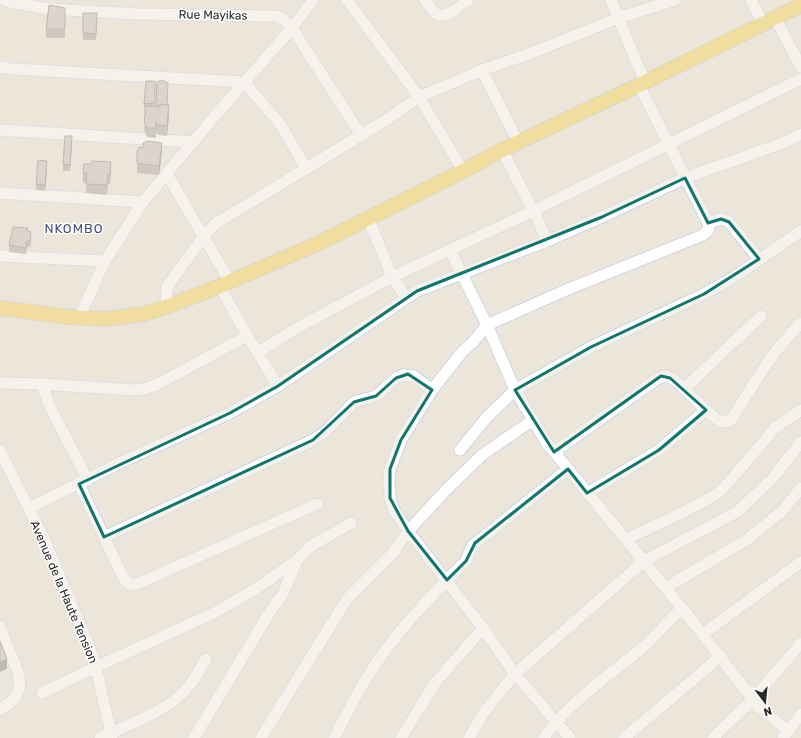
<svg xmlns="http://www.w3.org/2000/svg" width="801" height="738" viewBox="0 0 801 738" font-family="Rubik,sans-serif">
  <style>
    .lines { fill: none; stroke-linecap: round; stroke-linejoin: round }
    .minor-casing { stroke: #cfd3e3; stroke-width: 13 }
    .major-casing { stroke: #c7c7c7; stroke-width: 16 }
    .minor { stroke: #fff; stroke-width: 11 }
    .major { stroke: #f6d355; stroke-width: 14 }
    .wall { fill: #aba6a0 }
    .shaded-wall { fill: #8b8782 }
    .building { fill: #c7c1ba; stroke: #8b8782 }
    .marked { fill: none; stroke: #0f766e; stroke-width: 3; stroke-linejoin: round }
    .labels { text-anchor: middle; stroke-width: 3; stroke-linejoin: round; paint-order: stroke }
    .street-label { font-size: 12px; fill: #292929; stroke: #fff }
    .neighbourhood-label { font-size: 13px; letter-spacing: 1px; fill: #48507b; stroke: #fff }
  </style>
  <rect width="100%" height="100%" fill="#ece5da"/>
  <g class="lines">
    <defs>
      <path id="minor" d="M4,0L10,2L49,9L138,14L276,16L283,19L292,28L361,135
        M347,0L419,97L463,171
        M425,0C428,4 431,9 435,13C445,21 460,6 468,0
        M611,0L645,82
        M751,0L763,24
        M775,18L801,67
        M0,67L13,69L244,82L280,124L306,168
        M482,70L518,142
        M0,130L193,142
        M502,150L538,220L547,241
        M167,174L230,282
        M0,193L143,202
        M368,218L392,277L407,298
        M708,223L721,219L729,222L759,259
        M450,250L487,325L515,390L546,442L682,608L759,707L788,731
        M0,256L105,261
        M220,286L241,325L278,386
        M166,307L167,287L203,237L215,224L386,120L419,97L482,70L529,54L618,18L675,0
        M79,318L105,261L143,202L214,117L292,28L313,0
        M257,353L297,328L392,277L533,211L801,79
        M0,383L42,384L134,390L144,389L156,385L247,336
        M42,384L49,405L88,480
        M684,389L761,316
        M460,450L488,416L515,390L591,347L704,294L734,277L801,231
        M0,451L44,539L89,646L96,667L112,738
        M554,452L657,379L664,376C682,377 711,425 727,422L732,419C753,385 772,351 801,323
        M79,484L124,579C128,584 131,585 137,584L317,504
        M587,493L659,450L706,410
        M29,508L122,462L230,413L278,386L417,291L547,241L602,217L685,178L788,141L801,134
        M104,537L313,440L325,432L354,402L376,396L396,378L403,375L414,376L432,390
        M626,539C658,524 692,510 722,490L775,428L801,410
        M665,588L748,539L782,511L801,488
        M0,627C4,637 8,647 12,656C21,679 27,696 0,709
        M703,634L801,562
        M42,693L96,667L216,612L257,588L297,560L311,546L351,523
        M100,738C129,724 170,711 190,685C196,677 201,667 206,659
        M194,738L271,610L283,594L297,560
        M261,738L347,599L393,553L408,531L448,488L482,455L533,420
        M334,738C346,716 357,692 371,671C397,631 430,597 463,564L466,561L472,546L568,469
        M401,738L435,683L483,628
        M469,738L485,711L515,674L644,561L737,512L772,479L801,442
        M544,738C567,704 609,675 641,649C655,637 668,621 682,608
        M570,738L515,674L483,628L408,531L394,510L390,498L389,480L390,469L401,440L432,390L462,352L473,342L487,325L566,290L703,235C708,232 710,228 708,223L639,85
        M624,738L721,656
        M713,738L753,699L801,643
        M783,738L801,714"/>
      <path id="major" d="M0,308L68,317L106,319L144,314L166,307L220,286L319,243L463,171L502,150L639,85L801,5"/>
    </defs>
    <use href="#minor" class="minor-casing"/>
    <use href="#major" class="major-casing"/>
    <use href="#minor" class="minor"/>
    <use href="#major" class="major"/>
  </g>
  <path class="wall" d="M65,8V38H46V29Z
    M83,13H97L96,40H83Z
    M155,81V106L156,107L157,82L168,90L167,105L169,114L167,136L158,135L156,132V138L147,137L144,130L145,117L144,104Z
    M72,143L70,171H63V164Z
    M137,152H162L159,175L137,173Z
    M47,168L45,191L36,190V184Z
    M111,171L110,184H108L107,195L86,193V183H83V173Z
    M28,231L31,238L30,247H27L26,254L9,252V245Z"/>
  <path class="shaded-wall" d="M169,105V114L167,136V126Z
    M72,136V143L70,171V165Z
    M162,143V152L159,175V166Z
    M47,161V168L45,191V185Z
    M111,162V171L110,184V175Z
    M31,232V238L30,247V241Z
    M7,659V669L0,672V662Z"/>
  <path class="building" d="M49,5L65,8V29H46Z
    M83,13H97L96,34L83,33Z
    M162,80L168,83L167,105L161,104V105H156L157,82Z
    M146,81H155V103L144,104Z
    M161,104L169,105L167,126L158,125L156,122V128H147L144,121L146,109L144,107L146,106L160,107Z
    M65,136H72L70,165L63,164Z
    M148,141L162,143L159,166L137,163V152L139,147L143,148V143Z
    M38,160L47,161L45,185L36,184Z
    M92,161L111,162L110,175H108L107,185L86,184L87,173H83L84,164H92Z
    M13,227L28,228L27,231L31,232L30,241H27L26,248L9,245Z
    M0,641L7,659L0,662Z"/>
  <path d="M0 0H801V738H0ZM685,178L708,223L721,219L729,222L759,259L704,294L591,347L515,390L554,452L661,376L670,378L706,410L659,450L587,493L568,469L475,543L466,561L447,580L408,531L390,498V469L401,440L432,390L408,374L396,378L376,396L354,402L313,440L104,537L79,484L230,413L278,386L417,291L602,217Z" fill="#ece5da" fill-opacity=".55" fill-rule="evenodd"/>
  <path class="marked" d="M685,178L708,223L721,219L729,222L759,259L704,294L591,347L515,390L554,452L661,376L670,378L706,410L659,450L587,493L568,469L475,543L466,561L447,580L408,531L390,498V469L401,440L432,390L408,374L396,378L376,396L354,402L313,440L104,537L79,484L230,413L278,386L417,291L602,217Z"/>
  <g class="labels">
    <g class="street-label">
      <text transform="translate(213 15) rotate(1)" y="4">Rue Mayikas</text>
      <text transform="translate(64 592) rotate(67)" y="4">Avenue de la Haute Tension</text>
    </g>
    <g class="neighbourhood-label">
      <text x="74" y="233">NKOMBO</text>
    </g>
  </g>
  <g transform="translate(765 702) rotate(164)" stroke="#ffffff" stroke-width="3" paint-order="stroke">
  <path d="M0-3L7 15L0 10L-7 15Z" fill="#292929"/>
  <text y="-6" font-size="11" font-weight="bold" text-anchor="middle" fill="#292929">N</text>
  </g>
</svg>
